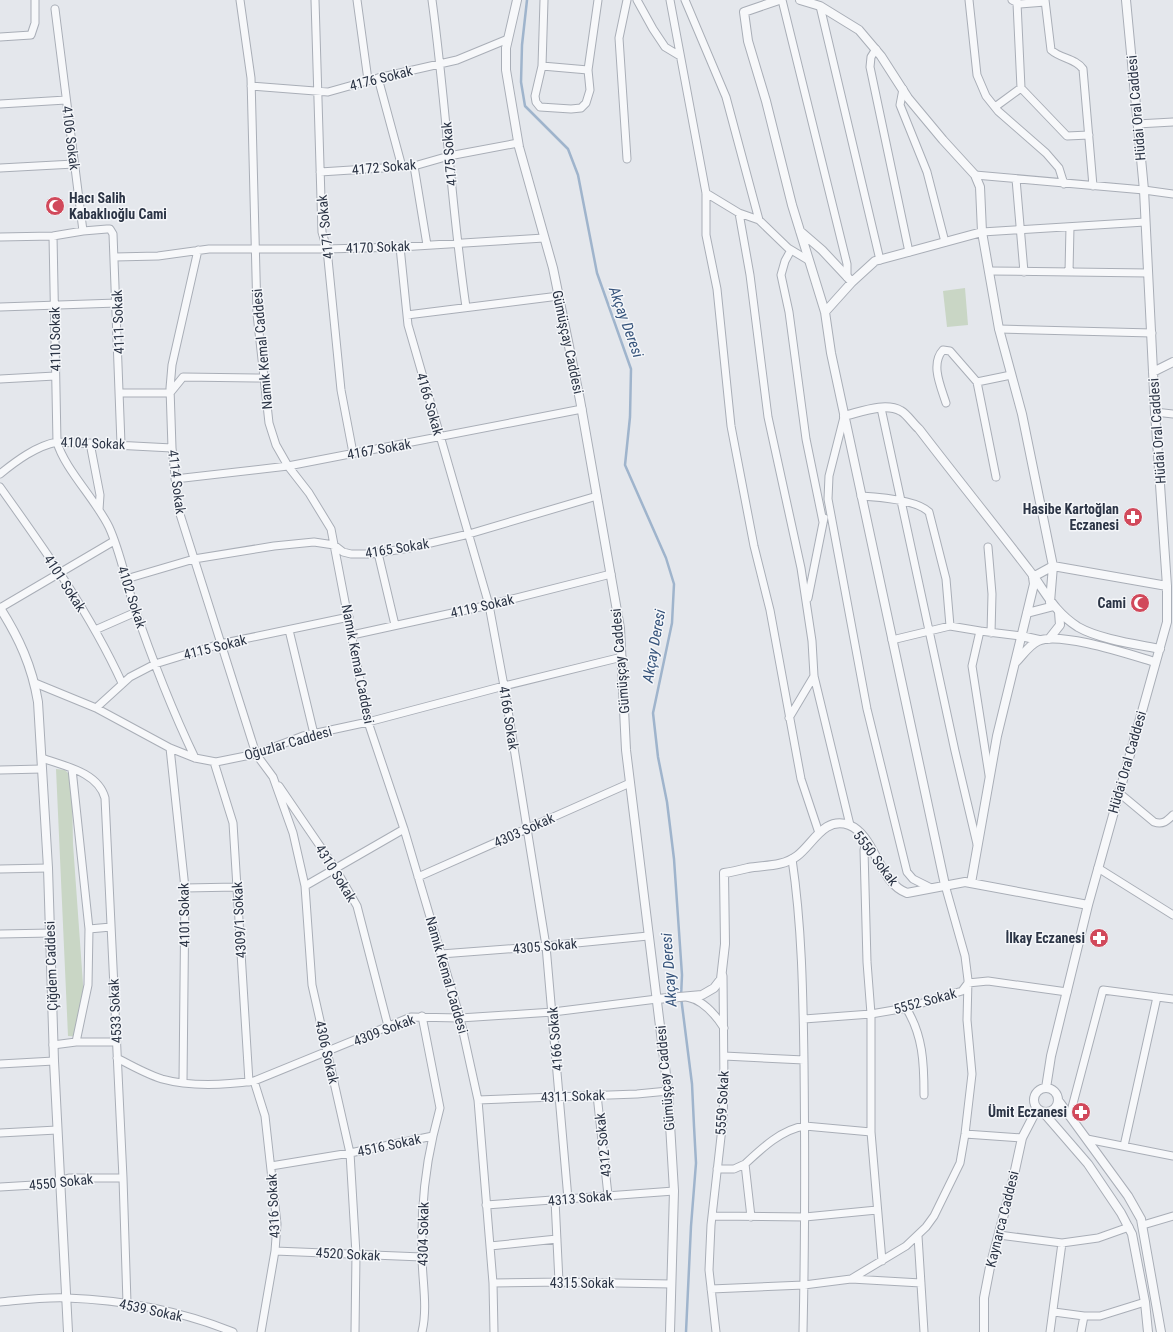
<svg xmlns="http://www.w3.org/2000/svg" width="1173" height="1332" viewBox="0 0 1173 1332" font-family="'Roboto Condensed',sans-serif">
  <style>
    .green { fill: #c9d6c5 }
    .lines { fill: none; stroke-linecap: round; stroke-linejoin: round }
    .stream { stroke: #9fb4cc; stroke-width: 2.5 }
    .minor-casing { stroke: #a9aeb7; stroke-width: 9 }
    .tertiary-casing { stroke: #a9aeb7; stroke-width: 10 }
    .minor { stroke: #f7f8fa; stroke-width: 7 }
    .tertiary { stroke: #f7f8fa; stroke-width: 8 }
    .labels { text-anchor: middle; stroke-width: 3; stroke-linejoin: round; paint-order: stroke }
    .street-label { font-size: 14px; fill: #2b3445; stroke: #f4f6f9 }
    .poi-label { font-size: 14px; font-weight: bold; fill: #2b3445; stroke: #f4f6f9; text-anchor: end }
    .water-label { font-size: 15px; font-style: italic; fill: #34527a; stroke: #f4f6f9 }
  </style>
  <rect width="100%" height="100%" fill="#e4e7ec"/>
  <path class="green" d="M965,288L968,325L947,327L943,291Z
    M56,769L65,770L71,776L72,790L73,844L85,1012L81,1037L68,1036Z"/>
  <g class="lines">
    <path class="stream" d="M527,0L522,45L521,82L525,106L568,149L578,175L597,273L631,369L630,417L625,465L666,558L674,584L672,623L653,713L658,757L667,802L674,859L682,975L681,997L692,1084L694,1126L696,1163L691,1226L686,1332"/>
    <defs>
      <path id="minor" d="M240,0L251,78L257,314L269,423L276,445L288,466L309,493L331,529L368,722L404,829L460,1018L478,1100L493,1283L494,1332
        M315,0L322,232L327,249L341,390L353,453
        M357,0L368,80
        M432,0C446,102 451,205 466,307
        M544,0L542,66L535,96L536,102L540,107L571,109L581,108L586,103L590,90L588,70L598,0
        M637,0L653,29L665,47L680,56
        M670,0L706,193V235L717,289L731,426L754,546L770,610L801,779L819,833
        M685,0L726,97L759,220
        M782,0L847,264V277
        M969,0L977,75L986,96L998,111L1046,153L1059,168L1064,184
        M1012,0L1020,4L1045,2
        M1045,0L1051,50C1061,59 1075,58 1083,69L1093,186
        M1017,3L1021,88L1067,136L1089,135
        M820,6L880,260
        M0,37L31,35L35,23V0
        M876,49L871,57L870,67L909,252
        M542,66L588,70
        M378,78L402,167
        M251,86L328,92L378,78L457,60L508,39
        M903,89L900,105L927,172L945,242
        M0,104L66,100
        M995,107L1021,88
        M1137,124L1173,122
        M627,159L619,38L627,0
        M414,166L427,245
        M0,168L74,164
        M320,172L414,166L449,156L518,143
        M975,175L1144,190L1173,194
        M1016,179L1024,272
        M706,193L739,213L759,220L788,248L808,260
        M739,213L750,275L768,417L801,568L812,641L814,676L850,825
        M83,231L107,229H110L113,234L121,444
        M982,232L1145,222
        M53,236L57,442C64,468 96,500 109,527C120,551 125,578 133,603C151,656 171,708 195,758
        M0,237L53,236L83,231L55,9
        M400,247L408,325L489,605L504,686L546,946L568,1199
        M198,250L172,365L170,388L172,448L179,511L256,754L273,777L293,833L305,886
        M791,250L785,261L781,275L789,312L806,439L823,522
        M115,257L158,256L209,249H327L400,247L544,238
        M989,271L1148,273
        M1069,272L1070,227
        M0,307L117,303
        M407,315L559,296
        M999,329L1152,333
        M0,379L55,376
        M977,382L996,477
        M120,393H170L183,377L263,378
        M946,403C941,387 930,364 943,350L950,351L977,382L1011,375
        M881,408L955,751L977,844
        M1155,412L1173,414
        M844,417L829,476L828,499L867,709L907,872L913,879L931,888
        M90,443L100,495L99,510
        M0,474C16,461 36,446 57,442L172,448
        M175,479L288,466L582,409
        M0,487C45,550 90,613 122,683
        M861,496C878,497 917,500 929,512L946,579L950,626
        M988,547L992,594L991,633
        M378,553L395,625
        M126,579L194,559L274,546L314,542L334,545L343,552L351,554H371L409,548L469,534L597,496
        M808,598L824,518
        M0,608L114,541
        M95,630L136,612
        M289,630L314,734
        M980,631L972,666L989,775
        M352,635L489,605L611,574
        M892,640L950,626L980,631L1021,636
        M35,683L96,708L170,748L195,758L216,762L256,754L303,736L368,722L504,686L622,657
        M96,708L130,677L155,664L220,644L349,617
        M789,718L814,676
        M170,748L185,888L183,1082
        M42,758C64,766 98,772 105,798L123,1178L127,1303
        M214,762L233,823L249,1082
        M72,769L89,929L88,985L76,1042
        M0,770L42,769
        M279,786L335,868L357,906L388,1026
        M1118,792L1154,822C1163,825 1167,821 1173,815
        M866,841L864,850L867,962L871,1014V1132L882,1261
        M792,859C802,926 803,994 804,1062C805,1152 805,1242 803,1332
        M1098,868L1173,915
        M0,869L48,868
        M418,877L630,783
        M185,888L237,887
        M89,929L111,927
        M0,934L51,933
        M441,954L546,946L648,936
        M687,997C703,1000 715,1014 724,1028
        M906,1008C923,1035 924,1063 924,1095
        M804,1019L871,1014L906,1008L962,991L968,983L988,981L1067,992
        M53,1045L76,1042H116
        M724,1056L804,1060
        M117,1058C132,1066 146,1074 162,1079C191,1087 225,1085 254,1081L411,1017L460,1018L553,1012L657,999
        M0,1064L54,1061
        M254,1081L265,1116L277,1224L275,1251L261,1332
        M597,1095L608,1195
        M478,1100L637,1094L668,1091
        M1070,1115L1103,990L1173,999
        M0,1133L57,1130
        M965,1134L1022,1138
        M1087,1139L1173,1156
        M1124,1146L1157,997
        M271,1166L350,1153L433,1136L440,1108L422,1016
        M717,1169H734L745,1164
        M0,1187L51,1184L69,1178H123
        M555,1200L559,1282
        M486,1205L674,1191
        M712,1216L805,1217L877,1210
        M751,1217L745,1164C761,1149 782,1129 805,1126L871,1132
        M1143,1225L1173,1216
        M999,1235L1062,1243L1098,1238L1129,1227
        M918,1236L924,1332
        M490,1246L557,1239
        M275,1251L422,1257
        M851,1279L921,1283
        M493,1283L563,1282L671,1284
        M711,1289L804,1285L851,1279L906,1246L926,1227L934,1216L960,1163L965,1134L972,1074L967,1020L968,980L965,956L945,885
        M0,1302C22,1300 45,1297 67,1298C123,1300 181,1311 233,1332
        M1054,1312L1084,1316
        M355,1332L356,1254L350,1153L312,985L305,886L404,829
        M422,1332C428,1307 422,1280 422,1255C421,1215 424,1175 433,1136
        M716,1332L709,1270L711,1225L723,1119L724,1087L723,976
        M1050,1332L1062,1243
        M1081,1332L1084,1316H1100L1145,1302"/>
      <path id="tertiary" d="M517,0L506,48V70L519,147L553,268L580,400L620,628L626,750L668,1091L674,1191L670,1332
        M779,0L744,12L748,41L766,101L792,205L825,312L831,353L945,885
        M800,0L820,6L859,30L881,56L908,98L943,140L975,175L980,187L982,232L999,329L1022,414L1053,566L1167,586
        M800,231L822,250L852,282
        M825,312L852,282L875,261L982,232
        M1153,372L1173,362
        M844,416C861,412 885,402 901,411C907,414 913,424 919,429C955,476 993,523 1029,570C1046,592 1053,611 1078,627C1099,639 1135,644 1160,649
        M1033,577L1053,566
        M1050,602L1053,566
        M0,608C19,638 32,666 38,702L48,868L54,1061L68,1332
        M1027,613L1054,606
        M1021,636L1039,640
        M1049,639L1060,625L1059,612
        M1016,662C1023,655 1029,645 1038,641C1060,631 1131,655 1155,662
        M971,883L997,736L1027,613L1034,584L1033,577
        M657,999L702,995L714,988L721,979L725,944L724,873C732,872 740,870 748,868C765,865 782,867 797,856C813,844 824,816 849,825C875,835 879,883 907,893L965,882L1088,905
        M1034 1100a12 12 0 1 1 24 0a12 12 0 1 1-24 0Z
        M1046,1088L1051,1056L1088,905L1167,622V586L1155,412L1144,190L1126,0
        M1058,1100L1128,1196L1141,1219L1161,1332
        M1043,1112L1088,1164L1121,1213L1132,1234L1145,1302L1148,1332
        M984,1332V1298L990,1267L1012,1184L1022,1138L1037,1109"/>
    </defs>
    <use href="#minor" class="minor-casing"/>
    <use href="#tertiary" class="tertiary-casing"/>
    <use href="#minor" class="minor"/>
    <use href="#tertiary" class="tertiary"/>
  </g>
  <defs>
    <symbol id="mosque-disc" viewBox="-11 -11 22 22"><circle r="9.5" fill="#d1495b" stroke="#f4f6f9"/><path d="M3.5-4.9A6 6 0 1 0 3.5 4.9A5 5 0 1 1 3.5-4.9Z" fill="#fff"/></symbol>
    <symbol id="pharmacy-disc" viewBox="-11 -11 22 22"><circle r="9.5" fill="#d1495b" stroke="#f4f6f9"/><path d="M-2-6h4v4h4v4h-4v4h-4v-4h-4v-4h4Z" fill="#fff"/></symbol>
  </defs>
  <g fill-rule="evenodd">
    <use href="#mosque-disc" x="44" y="195" width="22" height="22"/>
    <use href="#pharmacy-disc" x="1122" y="506" width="22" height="22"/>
    <use href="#mosque-disc" x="1129" y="592" width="22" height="22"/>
    <use href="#pharmacy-disc" x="1088" y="927" width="22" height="22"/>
    <use href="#pharmacy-disc" x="1070" y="1101" width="22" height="22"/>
  </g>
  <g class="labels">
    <g class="street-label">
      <text transform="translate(381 78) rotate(-14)" y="5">4176 Sokak</text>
      <text transform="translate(1136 108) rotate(-95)" y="5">Hüdai Oral Caddesi</text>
      <text transform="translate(71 138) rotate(83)" y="5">4106 Sokak</text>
      <text transform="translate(449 154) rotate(-95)" y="5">4175 Sokak</text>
      <text transform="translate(384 167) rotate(-5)" y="5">4172 Sokak</text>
      <text transform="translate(325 227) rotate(-96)" y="5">4171 Sokak</text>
      <text transform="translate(378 247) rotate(-2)" y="5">4170 Sokak</text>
      <text transform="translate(118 322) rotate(-92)" y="5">4111 Sokak</text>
      <text transform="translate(55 339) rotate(-91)" y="5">4110 Sokak</text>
      <text transform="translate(568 342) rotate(78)" y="5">Gümüşçay Caddesi</text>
      <text transform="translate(262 349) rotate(-95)" y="5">Namık Kemal Caddesi</text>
      <text transform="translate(430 404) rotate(74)" y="5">4166 Sokak</text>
      <text transform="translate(1157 431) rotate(-94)" y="5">Hüdai Oral Caddesi</text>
      <text transform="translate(93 443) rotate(2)" y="5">4104 Sokak</text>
      <text transform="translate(379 449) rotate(-10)" y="5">4167 Sokak</text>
      <text transform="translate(177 482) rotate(83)" y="5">4114 Sokak</text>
      <text transform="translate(397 548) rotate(-9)" y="5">4165 Sokak</text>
      <text transform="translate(65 583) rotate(57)" y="5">4101 Sokak</text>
      <text transform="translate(132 597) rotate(72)" y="5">4102 Sokak</text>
      <text transform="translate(482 606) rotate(-13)" y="5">4119 Sokak</text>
      <text transform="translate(215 647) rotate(-14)" y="5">4115 Sokak</text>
      <text transform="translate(620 661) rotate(-95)" y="5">Gümüşçay Caddesi</text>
      <text transform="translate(358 664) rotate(79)" y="5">Namık Kemal Caddesi</text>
      <text transform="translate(509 718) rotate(81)" y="5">4166 Sokak</text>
      <text transform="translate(288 743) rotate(-16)" y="5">Oğuzlar Caddesi</text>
      <text transform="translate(1127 762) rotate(-74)" y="5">Hüdai Oral Caddesi</text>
      <text transform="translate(524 830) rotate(-24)" y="5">4303 Sokak</text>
      <text transform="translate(876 858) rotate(53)" y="5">5550 Sokak</text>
      <text transform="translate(336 873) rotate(58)" y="5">4310 Sokak</text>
      <text transform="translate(184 915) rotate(-91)" y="5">4101 Sokak</text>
      <text transform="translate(239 920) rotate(-93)" y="5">4309/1 Sokak</text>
      <text transform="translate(545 946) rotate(-5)" y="5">4305 Sokak</text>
      <text transform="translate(51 966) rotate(-92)" y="5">Çiğdem Caddesi</text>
      <text transform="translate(447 975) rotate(74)" y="5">Namık Kemal Caddesi</text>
      <text transform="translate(925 1001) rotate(-15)" y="5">5552 Sokak</text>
      <text transform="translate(115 1011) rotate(-93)" y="5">4533 Sokak</text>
      <text transform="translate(384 1030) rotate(-21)" y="5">4309 Sokak</text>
      <text transform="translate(555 1039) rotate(-95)" y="5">4166 Sokak</text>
      <text transform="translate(327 1052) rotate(77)" y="5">4306 Sokak</text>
      <text transform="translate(665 1078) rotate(-95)" y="5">Gümüşçay Caddesi</text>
      <text transform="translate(573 1096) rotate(-2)" y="5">4311 Sokak</text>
      <text transform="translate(722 1103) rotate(-87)" y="5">5559 Sokak</text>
      <text transform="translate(389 1145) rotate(-12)" y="5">4516 Sokak</text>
      <text transform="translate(603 1145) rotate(-96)" y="5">4312 Sokak</text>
      <text transform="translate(61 1182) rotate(-6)" y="5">4550 Sokak</text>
      <text transform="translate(580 1198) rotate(-5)" y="5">4313 Sokak</text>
      <text transform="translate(273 1206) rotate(-93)" y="5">4316 Sokak</text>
      <text transform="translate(1002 1219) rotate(-76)" y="5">Kaynarca Caddesi</text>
      <text transform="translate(423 1234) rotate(-89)" y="5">4304 Sokak</text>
      <text transform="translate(348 1254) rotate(3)" y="5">4520 Sokak</text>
      <text x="582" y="1288">4315 Sokak</text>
      <text transform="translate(151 1310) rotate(12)" y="5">4539 Sokak</text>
    </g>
    <g class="poi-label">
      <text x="69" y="203" text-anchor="start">Hacı Salih<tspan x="69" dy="16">Kabaklıoğlu Cami</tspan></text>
      <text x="1119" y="514">Hasibe Kartoğlan<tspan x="1119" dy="16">Eczanesi</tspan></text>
      <text x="1126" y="608">Cami</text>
      <text x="1085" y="943">İlkay Eczanesi</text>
      <text x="1067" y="1117">Ümit Eczanesi</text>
    </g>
    <g class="water-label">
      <text transform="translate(626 322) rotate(70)" y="5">Akçay Deresi</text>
      <text transform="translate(654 646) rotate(-80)" y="5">Akçay Deresi</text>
      <text transform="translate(669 970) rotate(-94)" y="5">Akçay Deresi</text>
    </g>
  </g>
</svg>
